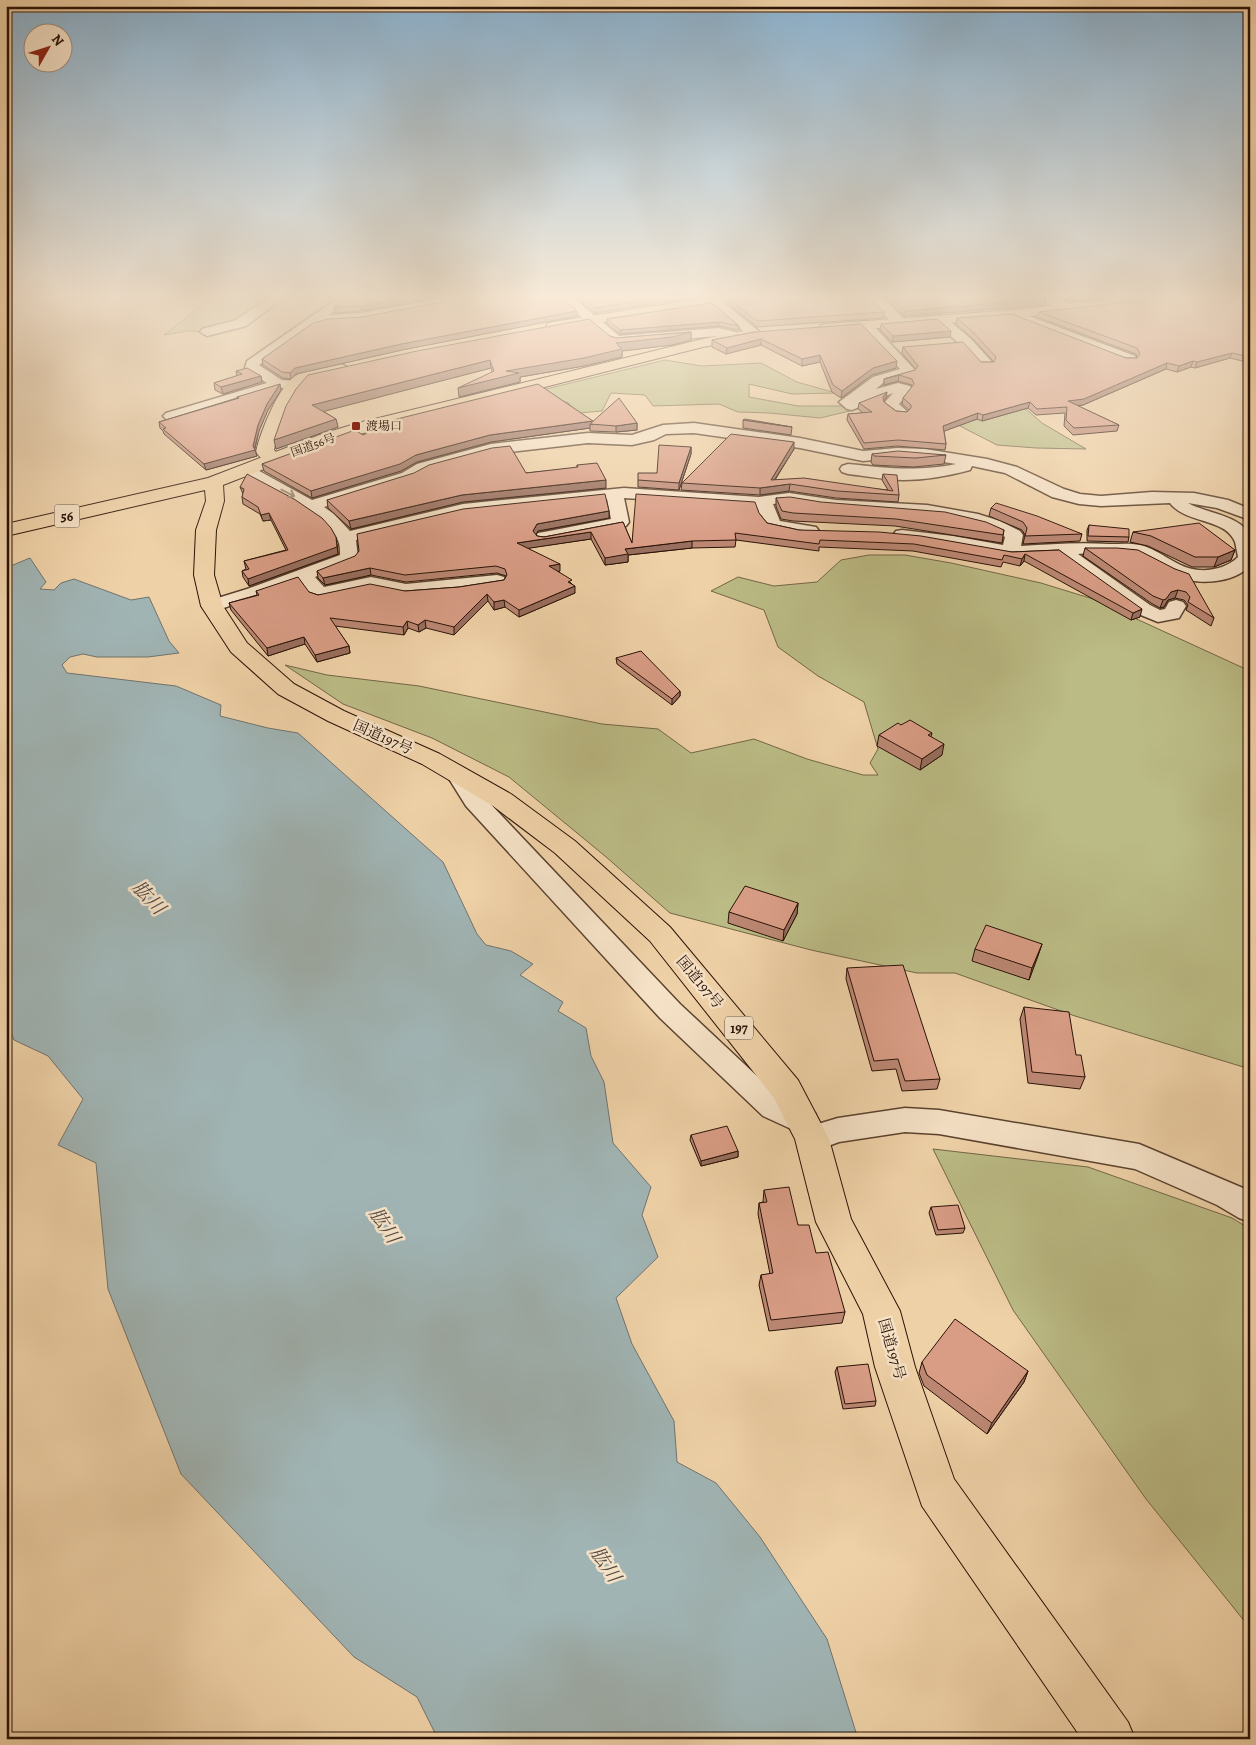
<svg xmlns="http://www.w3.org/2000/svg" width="1256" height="1745" viewBox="0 0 1256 1745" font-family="Alegreya,'Noto Serif JP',serif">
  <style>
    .green { fill: #bbbb85; stroke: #726646 }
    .water { fill: #a0b4b4; stroke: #71736e }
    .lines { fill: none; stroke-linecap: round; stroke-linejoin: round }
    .minor-casing { stroke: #5b422e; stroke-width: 3 }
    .major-casing { stroke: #2a1206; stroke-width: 2 }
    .highway-casing { stroke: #2a1206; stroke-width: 2 }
    .minor { fill: #f5e1c6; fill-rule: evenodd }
    .major { fill: #efd1a7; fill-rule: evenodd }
    .highway { fill: #efd1a7; fill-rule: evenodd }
    .wall { fill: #bb8773; stroke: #2a1206 }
    .shaded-wall { fill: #986e5e; stroke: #2a1206 }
    .building { fill: #d99d86; stroke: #2a1206 }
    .oneway { stroke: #9a8470 }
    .poi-dot { fill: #8f2418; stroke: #f5e1c6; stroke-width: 2 }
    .labels { text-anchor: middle; stroke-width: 5; stroke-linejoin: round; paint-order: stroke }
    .far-poi-label { font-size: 12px; fill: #2a1206; stroke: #f5e1c6; text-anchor: start }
    .far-street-label { font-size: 12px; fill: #2a1206; stroke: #f5e1c6 }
    .shield { fill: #f5e1c6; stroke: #675040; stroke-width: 1 }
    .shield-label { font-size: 14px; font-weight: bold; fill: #2a1206 }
    .street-label { font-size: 15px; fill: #2a1206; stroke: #f5e1c6 }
    .near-water-label { font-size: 19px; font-style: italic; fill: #534b43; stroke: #f5e1c6 }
  </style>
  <rect width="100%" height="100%" fill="#efd1a7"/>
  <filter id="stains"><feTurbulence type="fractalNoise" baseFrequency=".004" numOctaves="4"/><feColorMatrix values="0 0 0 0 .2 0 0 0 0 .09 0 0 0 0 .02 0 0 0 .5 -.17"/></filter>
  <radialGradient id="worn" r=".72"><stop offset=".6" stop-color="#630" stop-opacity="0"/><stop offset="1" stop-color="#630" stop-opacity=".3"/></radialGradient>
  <path class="green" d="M215,295H281L242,323L207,332L188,331L164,335Z
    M665,360L702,366L761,363L797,382L836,393L792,394L749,384V397L798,406H852L854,410L820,418L769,413L738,412L719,404L653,406L645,395L611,393L602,411L579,413L567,402L423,419Z
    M934,366L993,380L1042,423L1086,449L1036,448L997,445L954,423L981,419L914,377L886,385L878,380L895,374Z
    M869,555H905L951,563L1041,583L1093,599L1250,671V1069L1075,1016L955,973H917L811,950L670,913L605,856L509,777L432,738L343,704L285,665L327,675L419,686L602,724L658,729L691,753L754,739L807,759L863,775H878L870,763L878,749L864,702L818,676L778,647L764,610L711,591L738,577L774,586L817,582L841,560Z
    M933,1149L1088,1167L1232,1218L1250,1229V1628L1146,1499L1013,1310Z"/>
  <path class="water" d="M30,558L46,582L40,589L54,590L61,583L74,579L131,600L149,597L169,641L179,653L148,657H97L83,654L70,657L62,665L67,673L176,686L221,705L220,716L268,728L298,733L443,862L477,934L486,945L511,951L533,964L520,975L563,1002L558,1011L586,1028L591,1056L604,1082L613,1143L651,1187L642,1215L658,1257L616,1298L632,1344L674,1421L677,1462L716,1483L760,1537L827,1639L858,1739H438L417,1697L354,1657L181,1474L108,1289L96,1163L58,1145L83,1099L48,1056L14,1040L6,1017V563L13,565Z"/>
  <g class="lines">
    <defs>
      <path id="minor" d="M273,295H287L246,326L207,336L200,332L202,329L236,320Z
        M342,295H356L329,315L362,313L459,295H484L478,299L362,321L329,323L313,327L259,365L282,380L299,381L301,384L299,387L280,388L176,419H166L163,416L166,413L267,383L247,371L245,368L247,361Z
        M486,295H537L535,298C521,301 497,308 486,295Z
        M556,295H570L619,336L719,328L740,333L742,336L735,340L719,336L616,344L611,343Z
        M701,295H715L761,333L759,336H749Z
        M860,295H875L886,301L908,323L901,327L896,326L876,307Z
        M1033,295H1049L1073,305L1074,308L1073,311H1063L1035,298Z
        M1109,295H1130L1128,298L1118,301L1114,307L1109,308L1103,304Z
        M1013,310L1135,356L1137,359L1135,362H1125L1008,317L1007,314L1008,311Z
        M940,316L945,317L971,339L991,361L993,364L991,367H981L961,345L935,323L933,320L935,317Z
        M865,321L870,322L916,371L914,374L883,383L876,389L898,383L910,386L912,389L899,404L909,413L906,416H896L885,408L884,403L893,393L852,410L847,409L839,402L873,377L900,369L860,328L858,325L860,322Z
        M694,423L800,438L863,451L897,448L925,449L987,459L1017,467L1064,489L1080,494L1101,496L1152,492L1194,493L1228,500L1250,509V520L1217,508L1188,503C1205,513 1244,516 1250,537C1252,545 1250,557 1250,566C1232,584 1196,586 1173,575C1161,569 1149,559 1136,556C1120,552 1094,553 1078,554L1150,605L1160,610L1165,609L1169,602L1176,600L1183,602L1186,606L1179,618L1158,622L1136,613L1058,555L1011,557L953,546L902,540L896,539L893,535L896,531L902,530L953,536L1003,545L1005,537C952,511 896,515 838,510C816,509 795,501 773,504L780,521L816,527L819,531L816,535L810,536L768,529L760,519L758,509L751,506L624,498L629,522L626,526L544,542L538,541L535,537L538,533L544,532L611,519L607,499L463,514L356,540L358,558L355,562L315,577L324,587L371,577L406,584L497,575L504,577L506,581L504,585L460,592L406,596L371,589L319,600L312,598L300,582L212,612L205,610L202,606L205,602L247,589L340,555C340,552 340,547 339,543C332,517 264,488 240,473L238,470L240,467H252L312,500L402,473L417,464L491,444L588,433L632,435L663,425ZM694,433L800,448L863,461L897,458L925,459L956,464C915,472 888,468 848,464L842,466L840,469L842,472L848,474C866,476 885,480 903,480C925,480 948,476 970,470L972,466L1005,473L1052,497L1079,504L1101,506L1170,503C1186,524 1226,518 1235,542C1236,546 1237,552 1238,557C1228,567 1213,571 1199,570C1178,569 1161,550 1140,545C1130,543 1119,544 1109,544C1079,542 1051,544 1021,546L1023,535L1020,531L1000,521L978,514L927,505L836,500L789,493L759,497L624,488L463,504L350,531L334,514L324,507L414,479L429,471L492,454L588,443L632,445L654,440L666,434Z
        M457,767L465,769L483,796L680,1004L757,1076L785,1098L815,1113L819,1122L818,1124L838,1118L905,1108L939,1110L1139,1144L1250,1191V1222L1239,1218L1217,1205L1135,1169L939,1134L905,1132L839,1142L812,1152L801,1148L797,1139L800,1133L763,1116L660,1018L466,806L446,774L449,769Z"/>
      <path id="major" d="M725,295H758L751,299L553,330L548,329L546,326L548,323L553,322Z
        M341,364L346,366L349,369L346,372C334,375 319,376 308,382C292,391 280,429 275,445L274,450L283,459L280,463C270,465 262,461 256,452C260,433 278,387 295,376C308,368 327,368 341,364Z"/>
      <path id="highway" d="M1148,295H1192L1185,299L1013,318L826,332L821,331L819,328L821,325L826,324L1013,310Z
        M748,330L753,331L755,334L753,337L703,347L370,431L334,442L223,485L224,501L216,530L214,575L223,606L247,643L294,684L344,711L440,754L511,794L575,841L670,927L798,1080L829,1139L851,1219L900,1311L915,1367L954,1479L1128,1722L1135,1739H1082L922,1506L875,1367L863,1314L816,1222L795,1139L774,1098L650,941L555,853L493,806L422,764L328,721L278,694L231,652L201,606L194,575L196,530L206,501L205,490L6,536V524L208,478L322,434L358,423L703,339Z"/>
    </defs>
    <use href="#minor" class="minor-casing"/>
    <use href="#major" class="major-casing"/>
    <use href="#highway" class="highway-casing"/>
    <use href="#minor" class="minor"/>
    <use href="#major" class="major"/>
    <use href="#highway" class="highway"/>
  </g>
  <path class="wall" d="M449,295L362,311L335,313L334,307Z
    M573,295H700V297L595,313Z
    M879,295H1037L1046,299L1045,305L904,316L887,300Z
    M1054,295H1107L1105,298L1070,302Z
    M1250,295V363L1230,358L1195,368L1191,367L1177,372L1166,369L1083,405L1078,406L1119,425L1117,431L1073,435L1064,426L1065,413L1036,415L1028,408L982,421L977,419L944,431L946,444L945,450L897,446L864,449L847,420L848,414L863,413L858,409L859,403L886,398L884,401V402L896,411L907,412L909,410L902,404L903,398L912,387V385L898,381L884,385V379L916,370L902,353L903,347L981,362H994L972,338L956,324L957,318L1126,358H1137V357L1136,354L1037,317L1039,312Z
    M495,298L577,316L402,350L296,374L291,379L283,378L263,365L262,359L362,317Z
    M729,299L885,312L884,318L757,327L729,304Z
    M712,303L739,326V330L719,326L620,334L607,323V319Z
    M881,324L951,331L950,337L892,342L880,330Z
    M691,332V340L672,345L622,351V357L584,366L520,377V382L459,397L492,372L491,368L323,411L336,419L338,427L276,449L296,389L610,336L616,338Z
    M755,332L896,368L872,375L841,398L832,392L820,362L802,366L761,345L726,354L712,347V340Z
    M236,371L261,376L262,382L223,394L215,390L214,383L237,376Z
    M281,390L268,410L259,431L255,449L257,456L206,470L164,434L163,431L160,428L159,422L237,398V397Z
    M743,420L792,427L791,435L743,428Z
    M593,422L637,423V430L616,432L590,431V428L491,442L417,462L401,471L312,498L264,471L262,464L363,435Z
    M691,447V454L679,490L638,487V480L657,473Z
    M794,449L775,480L888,490L882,480L883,474L899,495L898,502L836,498L789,491L760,495L681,490L682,483Z
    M872,454L946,455L944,464L914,467L873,465L871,462Z
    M577,465L606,488L463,502L351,529L328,508L327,500L526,473L577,468Z
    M240,487L337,544L338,554L249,586L243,577L242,571L246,569L244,561L286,550L271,520L263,521L260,514L243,504L242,497L243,494Z
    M776,498L1004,530L1002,543L895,526L793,521L781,519L776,506Z
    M991,508L1082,534L1080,541L1023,544L1025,535L1022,530L989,516Z
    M609,511V518L538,531L536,534L537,536L544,537L623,522L632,543L759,513L767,523L799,530L1012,552L1059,550L1140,617L1131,620L1024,561L1020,566L1003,562L1001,567L913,551L819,547V551L736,540L735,547L692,548L628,555V562L605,565L591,539L528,548L560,571H558L572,584L575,593L519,617L505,607L494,610L488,601L454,635L426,628L419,632L408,628L404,635L335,626L349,646L350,653L317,662L305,644L268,656L231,610L229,603L257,595L256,591L309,592L318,595L405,591L459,587L504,580L506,576L497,573L406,582L371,575L325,585L318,578L317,571Z
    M1089,525L1129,537L1128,542L1087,541V530Z
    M1133,532L1235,550L1231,560L1214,567H1192L1148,546L1130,542Z
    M1085,548L1175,569L1214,618L1211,626L1186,610L1188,605L1184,600L1175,598L1168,600L1164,607L1160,608L1151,603L1083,556Z
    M616,658L680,691V696L672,705L617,664Z
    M901,725L932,733L931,737L942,755L920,770L877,746L879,735Z
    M798,903L797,914L783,941L728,923L729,912Z
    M1042,944L1029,980L972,961L975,949Z
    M847,968L940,1079L937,1089L902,1091L896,1069L872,1071L846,979Z
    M1024,1007L1076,1055L1085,1077L1080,1089L1028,1083L1020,1019Z
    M691,1135L738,1151V1157L701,1166L690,1140Z
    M764,1190L798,1225L816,1253L845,1312L842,1323L769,1331L759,1285L761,1275L770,1274L758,1214L759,1203L763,1202Z
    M931,1207L965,1228L963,1233L936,1235L929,1213Z
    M922,1362L1028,1371L1024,1382L987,1434L924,1386L919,1373Z
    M837,1367L876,1401L875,1406L843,1409L835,1372Z"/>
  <path class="shaded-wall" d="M419,295H449L362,311L361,306Z
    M676,295H700V297L595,313V308Z
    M1084,295H1107L1105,298L1070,302L1071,296Z
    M1046,299L1045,305L904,316L905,311Z
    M577,311V316L402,350L296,374L291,379L290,373L295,368L401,344Z
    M719,322V326L620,334V330Z
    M951,331L950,337L892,342L893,336Z
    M691,332V340L672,345L622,351V357L584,366L520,377V382L459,397L458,388L506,371L616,343Z
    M761,339V345L726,354L727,348Z
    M1232,353L1230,358L1195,368L1197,362Z
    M820,355V362L802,366V359Z
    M490,360L491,368L314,414L312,405Z
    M897,361L896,368L872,375L841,398L842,391L873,368Z
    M1193,361L1191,367L1177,372L1179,366Z
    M1167,363L1166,369L1083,405L1067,407L1068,401Z
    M899,375L898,381L884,385V379Z
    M261,376L262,382L223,394L221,387Z
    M280,384L281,390L268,410L259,431L254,450H255L257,456L206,470L204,464L253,446L258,425L267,404Z
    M887,392L886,398L882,403L883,397Z
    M1030,402L1028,408L982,421L983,415Z
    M978,413L977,419L942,432L943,426Z
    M336,419L338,427L276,449L274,440Z
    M593,421V425L590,424V428L491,442L417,462L401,471L312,498L311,491L416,455L490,435Z
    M637,423V430L616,432V426Z
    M794,442V449L770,487L771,480Z
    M691,447V454L679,490V483Z
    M606,480V488L463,502L351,529L349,521L462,495Z
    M790,484L789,491L760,495V488Z
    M609,511V518L538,531L534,538L533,531L537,524Z
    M269,513L271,520L263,521L261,515Z
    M591,532V539L517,550V543Z
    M336,537L338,554L249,586L248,579Z
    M692,541V548L628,555V562L605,565V558L625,549Z
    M1235,550L1231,560L1214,567L1218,557Z
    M1025,554L1024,561L1020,566L1022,559Z
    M560,564V571L549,573V566Z
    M370,568L371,575L325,585L323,578Z
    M575,586V593L519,617V610Z
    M1178,590L1175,598L1168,600L1164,607L1160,608L1163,600L1171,592Z
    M487,594L488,601L454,635V627Z
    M504,600L505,607L494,610V602Z
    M1142,609L1140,617L1131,620L1133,613Z
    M425,620L426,628L419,632L418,625Z
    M407,621L408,628L404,635L403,627Z
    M304,637L305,644L268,656L267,648Z
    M349,646L350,653L317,662L315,655Z
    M680,691V696L672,705V699Z
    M944,744L942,755L920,770L922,759Z
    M798,903L797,914L783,941L784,930Z
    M1042,944L1038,956L1029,980L1032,968Z
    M738,1151V1157L701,1166V1161Z
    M1028,1371L1024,1382L987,1434L992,1423Z"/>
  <path class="building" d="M351,295H419L361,306L334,307Z
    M479,295H491L495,298L509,299L532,295H559L577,311L401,344L295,368L290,373L282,372L262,359L313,323L328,319L362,317Z
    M579,295H676L595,308Z
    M752,295H864L885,312L757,321L729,299Z
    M889,295H1037L1046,299L905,311Z
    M1068,295H1084L1071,296Z
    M1187,295H1250V357L1232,353L1197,362L1193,361L1179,366L1167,363L1084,399L1068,401L1119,425L1074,428L1066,420L1067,407L1037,409L1030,402L983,415L978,413L943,426L946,444L898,440L864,443L848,414L872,412L859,403L887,392L883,397L884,402L896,411L907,412L911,408V405L903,398L914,384L912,379L899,375L884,379L915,370L918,366L903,347L963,342L981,362H994L996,357L993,354L973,332L957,318L1012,314L1126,358H1137L1140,354L1137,348L1039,312Z
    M712,303L739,326L719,322L620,330L607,319Z
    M589,319L610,336L616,338L691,332L672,337L616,343L622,349L584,358L506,371L519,373L458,388L494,371L490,360L312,405L336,419L274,440L286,406L296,389L308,375L417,351Z
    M937,319L951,331L893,336L881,324Z
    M861,324L897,361L873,368L842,391L833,385L820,355L802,359L761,339L727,348L712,340L755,332Z
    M247,368L261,376L221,387L214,383L242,374L236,371Z
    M280,384L267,404L258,425L253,446L255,450L204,464L163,429L166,428L159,422L239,398L237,397Z
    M538,384L593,421L490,435L416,455L400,464L311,491L262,464L355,430L363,435L397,419Z
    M619,398L637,423L616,426L590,424Z
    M745,419L792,427L743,420Z
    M731,434L794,442L771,480L804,478L893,491L883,474L897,475L899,495L837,491L790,484L760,488L682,483Z
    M659,445L691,447L679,483L638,480V473H657Z
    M510,446L526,473L578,467L577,465L597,463L606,480L462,495L349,521L327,500L414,473L429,465L492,448Z
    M898,451L946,455L916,458L874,456L872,454Z
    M247,474L294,499L322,518L331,528L336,537L337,547L248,579L242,571L249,569L244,561L288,550L269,513L261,515L258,507L242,497L244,489L240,487Z
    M605,494L609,511L537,524L533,531L537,536L544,537L623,522L632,543L636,494L755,502L759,513L767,523L799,530L879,532L921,536L1012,552L1059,550L1142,609L1133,613L1025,554L1022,559L1004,555L1002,560L914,544L820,540L819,544L735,533L736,540L692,541L625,549L628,554L605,558L591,532L517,543L560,564L549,566L572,580L568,582L575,586L519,610L504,600L494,602L487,594L454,627L425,620L418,625L407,621L403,627L330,618L349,646L315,655L304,637L267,648L229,603L259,595L256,591L298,577L309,592L318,595L370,584L405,591L459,587L504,580L507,575L505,569L496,566L405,575L370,568L323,578L317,571L355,556L359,551L357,534L463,509Z
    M790,497L821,502L945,512L986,522L1004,530L1003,535L896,519L793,513L782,511L776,498Z
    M996,503L1037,516L1082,534L1025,536L1027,528L1023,522L991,508Z
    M1199,523L1235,550L1218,557H1195L1151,536L1133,532Z
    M1089,525L1129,529V537L1088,536Z
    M1085,548H1117L1138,550L1175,569L1189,574L1214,618L1188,602L1190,597L1186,592L1178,590L1171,592L1166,599L1163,600L1153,596Z
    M641,651L680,691L672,699L616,658Z
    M910,720L932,733L928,735L944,744L922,759L879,735L898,723L901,725Z
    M745,886L798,903L784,930L729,912Z
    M986,925L1042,944L1032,968L975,949Z
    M903,965L940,1079L905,1081L898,1059L874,1061L847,968Z
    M1024,1007L1069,1012L1076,1055H1081L1085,1077L1032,1072Z
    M727,1126L738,1151L701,1161L691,1135Z
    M789,1187L798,1225H809L816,1253L828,1252L845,1312L771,1320L761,1275L773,1273L759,1203L767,1202L764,1190Z
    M958,1205L965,1228L938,1230L931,1207Z
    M955,1319L1028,1371L992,1423L927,1375L922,1362Z
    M868,1364L876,1401L845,1404L837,1367Z"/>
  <defs><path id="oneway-shaft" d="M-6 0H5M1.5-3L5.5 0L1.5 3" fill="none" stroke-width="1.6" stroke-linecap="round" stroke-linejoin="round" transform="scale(1.25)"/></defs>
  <use class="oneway" href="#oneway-shaft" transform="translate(288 493) rotate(27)"/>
  <linearGradient id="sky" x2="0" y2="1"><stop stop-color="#8bb4d3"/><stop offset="0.55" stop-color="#f8ead7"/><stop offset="1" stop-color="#f8ead7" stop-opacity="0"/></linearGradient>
  <rect width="1256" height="539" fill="url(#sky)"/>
  <rect class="poi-dot" x="351" y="421" width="10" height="10" rx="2.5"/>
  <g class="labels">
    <g class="far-poi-label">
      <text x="366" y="430">渡場口</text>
    </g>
    <g class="far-street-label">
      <text transform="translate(313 445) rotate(-20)" y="4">国道56号</text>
    </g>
    <g class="shield">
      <rect x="54.5" y="504.5" width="25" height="23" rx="4"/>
      <rect x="725" y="1016.5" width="28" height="23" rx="4"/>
    </g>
    <g class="shield-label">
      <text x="67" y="521">56</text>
      <text x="739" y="1033">197</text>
    </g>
    <g class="street-label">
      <text transform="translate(383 737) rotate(24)" y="5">国道197号</text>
      <text transform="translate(700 982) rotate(50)" y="5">国道197号</text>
      <text transform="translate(892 1349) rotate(74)" y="5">国道197号</text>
    </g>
    <g class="near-water-label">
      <text transform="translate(149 897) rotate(47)" y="7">肱川</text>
      <text transform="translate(385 1225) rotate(57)" y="7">肱川</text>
      <text transform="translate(606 1564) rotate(57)" y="7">肱川</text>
    </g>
  </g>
  <rect width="1256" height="1745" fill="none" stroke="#efd1a7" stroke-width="25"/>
  <rect x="8" y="8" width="1241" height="1730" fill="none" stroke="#2a1206" stroke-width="2.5"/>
  <rect x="12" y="12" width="1231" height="1720" fill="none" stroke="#2a1206"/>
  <g transform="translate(48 48) rotate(51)"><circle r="24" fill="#f5e1c6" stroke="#a48e79"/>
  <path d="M0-4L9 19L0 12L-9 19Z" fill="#8f2418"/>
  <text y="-8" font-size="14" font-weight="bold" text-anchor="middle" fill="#2a1206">N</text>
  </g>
  <rect width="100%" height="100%" filter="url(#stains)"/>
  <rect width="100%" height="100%" fill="url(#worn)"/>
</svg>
